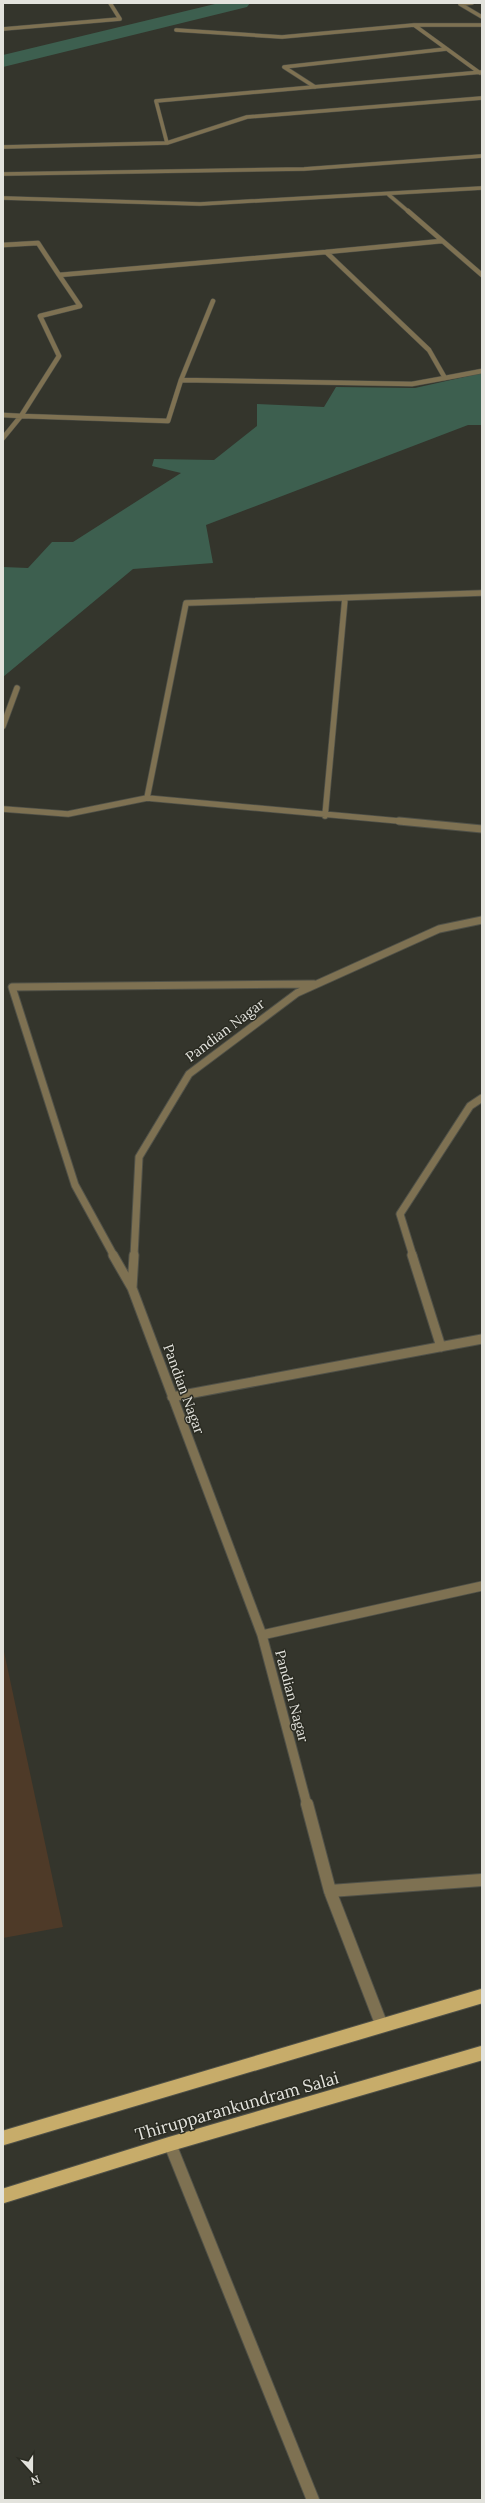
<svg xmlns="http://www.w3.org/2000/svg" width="485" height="2503" viewBox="0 0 485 2503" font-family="Lora,serif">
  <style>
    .green { fill: #4e3a28 }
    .water { fill: #3d5f4f }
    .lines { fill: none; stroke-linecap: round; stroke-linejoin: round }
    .canal { fill: #3d5f4f; fill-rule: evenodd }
    .minor-far5-casing { stroke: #505148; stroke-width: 4.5 }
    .minor-far4-casing { stroke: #505148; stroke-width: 5.5 }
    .minor-far3-casing { stroke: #505148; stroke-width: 7 }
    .minor-far2-casing { stroke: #505148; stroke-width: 9 }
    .minor-far1-casing { stroke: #505148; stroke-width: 11 }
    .minor-casing { stroke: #505148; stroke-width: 14 }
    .primary-casing { stroke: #505148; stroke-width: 16 }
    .minor-far5 { stroke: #7e7152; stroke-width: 3.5 }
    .minor-far4 { stroke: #7e7152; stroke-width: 4.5 }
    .minor-far3 { stroke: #7e7152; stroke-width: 5.5 }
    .minor-far2 { stroke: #7e7152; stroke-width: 7 }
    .minor-far1 { stroke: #7e7152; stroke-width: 9 }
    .minor { stroke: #7e7152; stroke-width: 12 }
    .primary { stroke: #c7ac6a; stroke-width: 14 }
    .labels { text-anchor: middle; stroke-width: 3; stroke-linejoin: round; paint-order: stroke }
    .street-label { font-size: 14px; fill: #e3e3dd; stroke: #2a2b22 }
    .near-street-label { font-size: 17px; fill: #e3e3dd; stroke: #2a2b22 }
  </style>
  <rect width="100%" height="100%" fill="#34352c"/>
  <path class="green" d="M3,1647L63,1927L3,1938Z"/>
  <path class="water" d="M482,373V425H468L206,525L213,563L133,569L3,677V567L28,568L52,542H73L181,473L152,466L154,459L214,460L257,426V404L324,407L336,387L415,388Z"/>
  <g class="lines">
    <path class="canal" d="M219,3H250L247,7L3,67V55Z"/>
    <defs>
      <path id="minor-far5" d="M472,3L460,4L482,17
        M414,25H482
        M3,29L120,19L110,3
        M176,30L282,37L414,25L480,73
        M315,87L284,67L446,49
        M167,143L156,101L482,72
        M3,147L167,143L247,117L482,98
        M3,174L304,169L482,156
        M389,195L409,212
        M3,198L200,204L482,188"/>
      <path id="minor-far4" d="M408,211L482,275
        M3,245L38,243L59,275L326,252L429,350L445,378L412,384L181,380
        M326,252L442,241
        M445,378L482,371
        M3,415L21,416L59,356L40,316L80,306L59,275
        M3,438L21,416L168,421L181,380L213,301"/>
      <path id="minor-far3" d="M3,726L17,688
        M147,798L186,603L482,593
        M3,809L68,814L147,798L410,822
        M325,816L345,598"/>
      <path id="minor-far2" d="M399,821L482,829
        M114,1256L75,1185L12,987L314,984
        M134,1256L139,1157L189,1074L297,993L439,929L482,920
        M413,1256L400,1214L470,1106L482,1098"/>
      <path id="minor-far1" d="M113,1255L132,1288
        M134,1255L132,1288L262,1635L307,1805
        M412,1255L441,1347
        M172,1397L482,1339
        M262,1635L482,1586"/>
      <path id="minor" d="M307,1804L330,1891L382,2026
        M330,1891L482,1880
        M170,2144L313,2500"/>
      <path id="primary" d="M3,2138L482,1996
        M3,2196L170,2144L482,2053"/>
    </defs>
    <use href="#minor-far5" class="minor-far5-casing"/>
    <use href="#minor-far4" class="minor-far4-casing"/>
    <use href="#minor-far3" class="minor-far3-casing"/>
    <use href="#minor-far2" class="minor-far2-casing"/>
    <use href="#minor-far1" class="minor-far1-casing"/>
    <use href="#minor" class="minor-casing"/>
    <use href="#primary" class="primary-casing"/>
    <use href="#minor-far5" class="minor-far5"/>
    <use href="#minor-far4" class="minor-far4"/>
    <use href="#minor-far3" class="minor-far3"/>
    <use href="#minor-far2" class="minor-far2"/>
    <use href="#minor-far1" class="minor-far1"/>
    <use href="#minor" class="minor"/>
    <use href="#primary" class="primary"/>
  </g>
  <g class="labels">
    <g class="street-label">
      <text transform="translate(225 1030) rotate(-37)" y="5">Pandian Nagar</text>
      <text transform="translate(184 1389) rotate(70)" y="5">Pandian Nagar</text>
      <text transform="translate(292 1696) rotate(75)" y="5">Pandian Nagar</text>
    </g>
    <g class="near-street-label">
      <text transform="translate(237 2106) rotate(-16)" y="6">Thirupparankundram Salai</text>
    </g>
  </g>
  <rect width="485" height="2503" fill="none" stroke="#e3e3dd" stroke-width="8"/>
  <g transform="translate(32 2471) rotate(159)" stroke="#2a2b22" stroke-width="3" paint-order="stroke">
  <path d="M0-3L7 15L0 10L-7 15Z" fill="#e3e3dd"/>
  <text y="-6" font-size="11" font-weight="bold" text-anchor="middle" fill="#e3e3dd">N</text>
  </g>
</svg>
